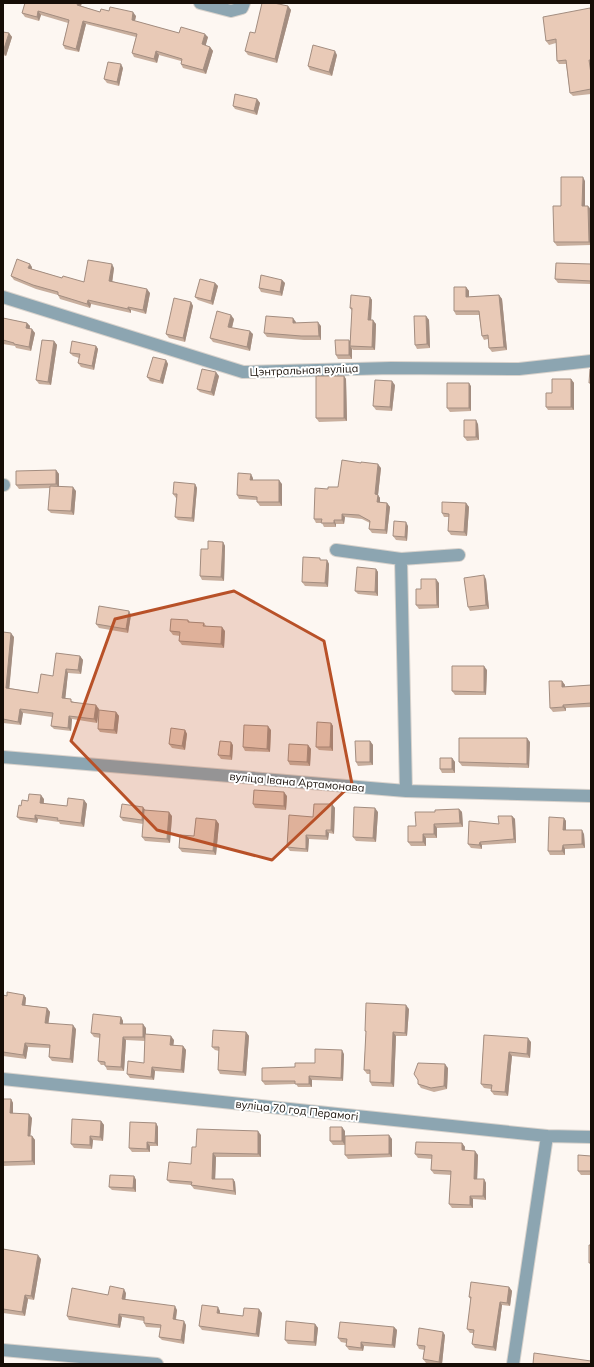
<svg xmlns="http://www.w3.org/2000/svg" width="594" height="1367" viewBox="0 0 594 1367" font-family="Mulish,sans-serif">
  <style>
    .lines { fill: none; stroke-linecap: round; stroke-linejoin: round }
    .minor-casing { stroke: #d8d2cc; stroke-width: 14 }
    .minor { stroke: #8ca5b1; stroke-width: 12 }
    .wall { fill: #c8ae9d }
    .shaded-wall { fill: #a38d80 }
    .building { fill: #e9cab7; stroke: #a38d80 }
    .marked { fill: #b85128; fill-opacity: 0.2; stroke: #b85128; stroke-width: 3; stroke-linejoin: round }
    .labels { text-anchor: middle; stroke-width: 4; stroke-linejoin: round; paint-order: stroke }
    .street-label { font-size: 11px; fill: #160d06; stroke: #fff }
  </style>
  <rect width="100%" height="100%" fill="#fdf7f2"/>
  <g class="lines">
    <defs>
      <path id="minor" d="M200,3L231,11L242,8L244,3
        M3,297L243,372L391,368L519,369L591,361
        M3,485H4
        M336,550L401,559L406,791
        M401,559L459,555
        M3,757L406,791L591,796
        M3,1079L547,1136L591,1137
        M3,1350L157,1364
        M513,1364L547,1136"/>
    </defs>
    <use href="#minor" class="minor-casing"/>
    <use href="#minor" class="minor"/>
  </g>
  <path class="wall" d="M81,6L100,12L109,11L136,16L135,21L179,33L208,37L205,46L210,47L213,51L206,74L183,68L181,64V61L159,55L157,63L134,57L132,53L136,37L86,24L79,52L65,49L63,45L68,23L41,15L39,21L25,17L22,13Z
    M288,6L291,10L277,63L248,55L245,51L255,33Z
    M591,9V94L573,96L570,93L566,64H559L557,61L556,43L549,45L546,41Z
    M3,32L9,33L12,37L6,56L3,55Z
    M337,55L332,76L310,70L308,66Z
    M123,68L119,86L107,83L104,79Z
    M257,99L260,103L257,115L235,109L233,106Z
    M585,181V206L591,209V245L557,246L554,242L561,206Z
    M591,264V284L558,283L555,279Z
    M32,267V269L62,278L84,282L114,268L112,281L150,293L146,314L131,310V313L91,304L90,308L60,299L58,295L36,289L14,280L11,276Z
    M282,280L285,283L282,296L261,292L259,288Z
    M215,283L218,286L213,305L198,300L195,297Z
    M466,287L469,291V297L499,295L502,299L507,350L492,352L489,348L488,339L484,340L482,336L479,315H456L454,311Z
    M370,297L372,300L371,320L376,324L375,350H353L352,349V359H338L336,355L350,341L352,311L350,308Z
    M191,302L193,306L185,342L169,338L166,334Z
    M426,316L429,320L430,348L417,349L415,345Z
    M3,318L27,323L30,326V329L35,333L31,351L16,348L15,346L3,344Z
    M234,319L232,328L253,334L250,351L213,342L210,338Z
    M296,322V323L321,326V340H304L267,337L264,333Z
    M54,341L57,345L51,385L39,384L36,380Z
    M96,346L98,349L94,370L81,367L78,363L79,358L73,356L70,353Z
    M166,360L168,364L163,384L150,381L147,377Z
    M219,376L214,396L200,392L197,389Z
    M344,376L346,379L347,421L319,422L316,418Z
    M571,379L574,383V410H548L546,407L552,393Z
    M395,385L392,411L376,410L373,406Z
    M471,386V411L450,412L447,408Z
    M478,424L479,440L467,441L464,437Z
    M381,468L378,495L380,498V502L387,503L390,507L387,534L372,533L369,529L370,523L362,519L345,517L344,524H336V527H324L322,523H316L314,519L328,489L338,487Z
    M56,470L59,474V486L76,491L74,515L51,513L48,510L50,488L19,489L16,485Z
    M253,478V480L282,484V506H260L257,502V500L239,499L237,495Z
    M195,484L197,488L194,522L178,520L175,517L177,498H176L173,494Z
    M466,503L469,507L467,536L451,535L448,531L449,517H444L442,513Z
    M408,526L407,541L396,540L393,536Z
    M223,542L225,546L224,581L202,580L200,576Z
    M321,560H327L329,564L328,587L305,586L302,582Z
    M376,569L378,572V596L358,594L355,591Z
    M486,579L489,609L470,611L468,607Z
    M439,583V608L419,609L416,605L421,589Z
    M129,611L131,615L128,633L99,628L96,624Z
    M188,620L190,622L204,623L206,626L225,631L224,648L182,645L179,641L180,636L173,635L170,631Z
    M3,632L14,637L9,688L38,693L53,676L80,656L83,660L81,674L68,673L65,698L74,702L99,709L97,723L72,719L71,731L54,729L51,726L52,717L23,713L21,725L3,723Z
    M487,670L486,695H455L452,691Z
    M562,681L565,685V687L591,685V707L566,708V711L553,712L550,708Z
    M116,712L119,716L117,734L100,732L98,729Z
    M331,723L333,726V751L319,750L316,747Z
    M185,730L187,734L185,750L172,748L169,744Z
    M271,730L270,752L245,751L243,747Z
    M370,741L373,745V765L358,766L356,762Z
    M530,742L529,768L462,766L459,762Z
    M233,745L232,760L221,759L218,755Z
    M308,745L311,749L310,766L290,765L288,761Z
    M452,758L455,762V773H442L440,769Z
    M287,796L286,810L255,808L253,804Z
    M44,799V804L67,806L84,800L87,804L84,827L60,824L59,822L38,819L37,823L20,820L17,817L21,806L28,801Z
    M332,804L335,808L334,834L329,833L328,840L309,839L308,852L290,851L287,847L313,817Z
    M459,809L462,812L463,827L437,828V838H426V846H411L408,842L416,826L435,812Z
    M145,810L172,816L170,843L145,841L142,837L143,824L123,821L120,817Z
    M378,812L376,842L356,841L353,837Z
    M512,816L515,819L516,843L482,845V849L471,848L468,844Z
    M564,818L566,821V830L584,834L585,848L565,849V855H550L548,851Z
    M216,820L219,824L216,855L182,852L179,848L194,836Z
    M3,995L7,996L24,995L26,998L25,1005L47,1008L50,1012L48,1023L76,1029L73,1063L52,1061L49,1057L50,1048L28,1047L26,1059L3,1056Z
    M409,1009L407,1036H396L394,1087L372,1086L370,1082V1074H367L364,1070L366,1032L365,1031Z
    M121,1017L123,1021V1024L146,1028V1034L174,1040L173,1045L183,1046L186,1050L184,1073L155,1071L154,1080L130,1078L127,1074L144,1063L145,1041L126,1040L124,1071L107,1070L105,1065H101L98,1061L100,1038L94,1037L91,1033Z
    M246,1032L249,1036L246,1076L220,1074L218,1070L219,1051L215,1050L212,1047Z
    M484,1035L531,1042L530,1058L512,1056L508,1096L494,1095L491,1091V1089L484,1088L481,1084Z
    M344,1054L343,1081L312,1080V1087H298L296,1084L265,1085L262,1081L295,1067L315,1063Z
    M448,1068L447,1089L434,1092L421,1088L418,1084V1080Z
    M3,1099H11L13,1103V1113L32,1118L30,1136H32L35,1140V1165L3,1166Z
    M101,1121L104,1125L103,1141L93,1140L92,1149L74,1148L71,1144Z
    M156,1123L158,1127V1146H150V1152H132L129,1148Z
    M345,1131V1136L392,1139V1157L348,1159L345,1155V1145H333L330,1141Z
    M261,1135V1157H216L215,1179H233L235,1182L236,1195L194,1189L191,1185L170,1183L167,1180L191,1164L196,1147Z
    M462,1143L465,1147V1150L478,1155L477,1179H484L486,1183V1200L473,1199V1208H452L449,1204L451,1175L434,1174L431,1170L432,1159L418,1158L415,1154Z
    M591,1156V1175H581L578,1171Z
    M134,1176L136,1180V1192L112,1190L109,1187Z
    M3,1249L41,1259L34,1300L28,1299L25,1316L3,1313Z
    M509,1287L512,1291L510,1306L502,1305L496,1351L475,1348L472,1344L474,1333H470L467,1329L471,1300L469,1297Z
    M126,1293L125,1299L177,1310L176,1320L186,1325L184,1344L162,1340L159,1337L161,1328L146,1327L144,1323V1321L122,1317L120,1328L69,1320L67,1316L108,1295Z
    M220,1311V1313L243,1316L262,1313L259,1337L202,1330L199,1326Z
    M315,1324L318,1328L316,1346L288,1344L285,1340Z
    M394,1327L397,1330L395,1348L364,1346L363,1351L349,1350L346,1346V1343L341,1342L338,1338Z
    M445,1335L442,1364H431L426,1363L423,1359L424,1350L419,1349L417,1345Z"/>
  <path class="shaded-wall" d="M78,3H82L80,9L77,5Z
    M288,6L291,10L277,63L275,59Z
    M38,11L41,15L39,21L37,17Z
    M133,12L136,16L134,24L132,20Z
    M83,21L86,24L79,52L76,49Z
    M9,33L12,37L6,56L3,52Z
    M205,34L208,37L205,48L202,44Z
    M210,47L213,51L206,74L203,70Z
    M156,51L159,55L157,63L154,59Z
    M335,51L337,55L332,76L329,72Z
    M589,60L591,63V74Z
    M121,64L123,68L119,86L117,82Z
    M257,99L260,103L257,115L254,111Z
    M583,177L585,181V209L582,206Z
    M588,206L591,209V245L589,242Z
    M30,264L32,267L31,271L28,268Z
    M112,264L114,268L112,284L109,281Z
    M282,280L285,283L282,296L280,292Z
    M215,283L218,286L213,305L211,301Z
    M466,287L469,291V301L466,297Z
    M147,289L150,293L146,314L143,310Z
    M499,295L502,299L507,350L504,347Z
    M370,297L372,300L371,323L368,320Z
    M88,300L91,304L90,308L87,304Z
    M191,302L193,306L185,342L183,338Z
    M128,307L131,310V313L128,309Z
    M231,315L234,319L231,331L228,327Z
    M426,316L429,320L430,348L427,344Z
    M293,318L296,322V327L293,323Z
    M373,320L376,324L375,350L372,347Z
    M318,322L321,326V340L319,336Z
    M27,323L30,326L29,332L26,328Z
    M32,329L35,333L31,351L29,347Z
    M250,331L253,334L250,351L247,347Z
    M349,340L352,344L350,346L352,349V359L349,355Z
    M54,341L57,345L51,385L48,382Z
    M96,346L98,349L94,370L92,366Z
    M166,360L168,364L163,384L160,381Z
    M216,372L219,376L214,396L211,392Z
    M344,376L346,379L347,421L344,418Z
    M571,379L574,383V410L571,407Z
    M392,381L395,385L392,411L390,407Z
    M469,383L471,386V411L469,408Z
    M476,420L478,424L479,440L476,437Z
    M378,464L381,468L378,495L380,498V506L377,502L375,494Z
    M56,470L59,474V488L56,484Z
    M251,474L253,478V484L250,480Z
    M279,480L282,484V506L279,502Z
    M195,484L197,488L194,522L192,518Z
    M73,487L76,491L74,515L71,511Z
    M387,503L390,507L387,534L385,530Z
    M466,503L469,507L467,536L464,532Z
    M342,514L345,517L344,524L342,520Z
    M334,520L336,524V527L334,523Z
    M406,522L408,526L407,541L405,537Z
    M223,542L225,546L224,581L221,577Z
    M327,560L329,564L328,587L325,583Z
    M376,569L378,572V596L375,592Z
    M484,575L486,579L489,609L486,605Z
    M436,579L439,583V608L437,605Z
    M129,611L131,615L128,633L126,629Z
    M222,627L225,631L224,648L221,644Z
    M11,633L14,637L9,692L6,688Z
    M80,656L83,660L81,674L78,670Z
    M484,666L487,670L486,695L484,692Z
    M66,669L68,673L65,702L62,698Z
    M562,681L565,685V691L562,687Z
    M96,705L99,709L97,723L94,719Z
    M563,705L566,708V711L563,707Z
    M20,709L23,713L21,725L18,722Z
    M116,712L119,716L117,734L114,730Z
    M69,716L72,719L71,731L68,728Z
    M331,723L333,726V751L330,747Z
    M268,726L271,730L270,752L267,749Z
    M185,730L187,734L185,750L182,746Z
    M527,738L530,742L529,768L527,764Z
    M370,741L373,745V765L370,762Z
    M231,742L233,745L232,760L230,756Z
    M308,745L311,749L310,766L307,762Z
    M452,758L455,762V773L452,769Z
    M284,792L287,796L286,810L284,806Z
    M41,795L44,799L43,807L40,803Z
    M84,800L87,804L84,827L81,823Z
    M332,804L335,808L334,834L331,830Z
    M143,807L146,811L144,824L142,820Z
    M375,808L378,812L376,842L373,838Z
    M459,809L462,812L463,827L460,823Z
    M169,812L172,816L170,843L167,839Z
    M35,815L38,819L37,823L35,819Z
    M512,816L515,819L516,843L514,839Z
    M564,818L566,821V834L563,830Z
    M216,820L219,824L216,855L213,851Z
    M434,824L437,828V838L434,834Z
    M326,830L329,833L328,840L326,836Z
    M582,830L584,834L585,848L582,844Z
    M423,834L426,838V846L423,842Z
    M306,835L309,839L308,852L306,849Z
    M480,842L482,845V849L479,845Z
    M563,845L565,849V855L562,851Z
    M24,995L26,998L25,1009L22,1005Z
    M406,1005L409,1009L407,1036L405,1033Z
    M47,1008L50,1012L48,1027L45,1023Z
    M121,1017L123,1021V1027L120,1024Z
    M143,1024L146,1028V1041L143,1037Z
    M73,1025L76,1029L73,1063L70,1059Z
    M246,1032L249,1036L246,1076L243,1072Z
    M393,1032L396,1036L394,1087L391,1083Z
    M171,1036L174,1040L173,1049L170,1045Z
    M123,1037L126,1040L124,1071L121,1067Z
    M528,1038L531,1042L530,1058L527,1054Z
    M25,1043L28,1047L26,1059L23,1055Z
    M183,1046L186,1050L184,1073L181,1070Z
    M342,1050L344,1054L343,1081L341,1078Z
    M509,1052L512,1056L508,1096L505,1092Z
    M445,1064L448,1068L447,1089L444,1086Z
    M152,1067L155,1071L154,1080L151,1077Z
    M309,1076L312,1080V1087L309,1084Z
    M11,1099L13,1103V1117L10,1113Z
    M29,1114L32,1118L30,1140L28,1136Z
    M101,1121L104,1125L103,1141L100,1137Z
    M156,1123L158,1127V1146L155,1143Z
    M342,1127L345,1131V1145L342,1141Z
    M258,1131L261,1135V1157L258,1154Z
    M389,1135L392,1139V1157L389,1154Z
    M32,1136L35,1140V1165L32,1161Z
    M90,1136L93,1140L92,1149L90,1145Z
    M147,1142L150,1146V1152L147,1149Z
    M462,1143L465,1147L464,1154L462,1150Z
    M475,1151L478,1155L477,1183L474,1179Z
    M213,1153L216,1157L215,1183L212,1179Z
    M134,1176L136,1180V1192L133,1188Z
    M233,1179L235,1182L236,1195L234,1191Z
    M484,1179L486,1183V1200L483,1196Z
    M470,1196L473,1199V1208L470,1205Z
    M38,1255L41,1259L34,1300L31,1296Z
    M509,1287L512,1291L510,1306L507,1303Z
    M124,1289L126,1293L125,1303L122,1299Z
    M25,1295L28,1299L25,1316L22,1312Z
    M500,1302L502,1305L496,1351L493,1347Z
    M175,1306L177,1310L175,1323L173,1319Z
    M218,1307L220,1311L219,1317L217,1313Z
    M259,1309L262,1313L259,1337L256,1334Z
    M119,1314L122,1317L120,1328L118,1325Z
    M184,1321L186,1325L184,1344L181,1340Z
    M315,1324L318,1328L316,1346L314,1342Z
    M394,1327L397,1330L395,1348L392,1345Z
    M443,1332L445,1335L442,1364H440L439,1362Z
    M361,1342L364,1346L363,1351L361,1348Z"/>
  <path class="building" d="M25,3H78L77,5L100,12L101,9L109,11L110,7L133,12L132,20L179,33L181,27L205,34L202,44L210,47L203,70L181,64L182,59L156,51L154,59L132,53L137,34L83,21L76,49L63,45L69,20L38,11L37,17L22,13Z
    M262,3H274L288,6L275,59L245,51L250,32L255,33Z
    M590,8L591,12V60H589L591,74V89L570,93L566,60L557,61L556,39L546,41L543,17Z
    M3,32L9,33L3,52Z
    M313,45L335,51L329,72L308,66Z
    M108,62L121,64L117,82L104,79Z
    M235,94L257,99L254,111L233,106Z
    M561,177H583L582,206H588L589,242H554L553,206H561Z
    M17,259L30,264L28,268L62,278L63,276L84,282L88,260L112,264L109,281L147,289L143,310L128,307V309L88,300L87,304L58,295V292L33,285L11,276Z
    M556,263L591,264V281L555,279Z
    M261,275L282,280L280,292L259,288Z
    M200,279L215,283L211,301L195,297Z
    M454,287H466V297L499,295L504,347L489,348L488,335L482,336L479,311H454Z
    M351,295L370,297L368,320H373L372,347L350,346L352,308H350Z
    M174,298L191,302L183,338L166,334Z
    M217,311L231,315L228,327L250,331L247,347L210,338Z
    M266,316L293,318V323L318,322L319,336H301L264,333Z
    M414,316H426L427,344L415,345Z
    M3,318L27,323L26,328L32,329L29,347L14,344V343L3,340Z
    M42,340L54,341L48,382L36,380Z
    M335,340H349V355H336Z
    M72,341L96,346L92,366L78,363L80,354L70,353Z
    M153,357L166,360L160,381L147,377Z
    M202,369L216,372L211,392L197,389Z
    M590,369H591V383H589Z
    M316,376H344V418H316Z
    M552,379H571V407H546V393H552Z
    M375,380L392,381L390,407L373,406Z
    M447,383H469V408H447Z
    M464,420H476V437H464Z
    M342,460L361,463V462L378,464L375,494L378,495L377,502L387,503L385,530L369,529L370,521L359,515L342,514V520H334V523H321L322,519H314L315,488L328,489V487H338Z
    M56,470V484L16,485V471Z
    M238,473L251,474L250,480H279V502H257V497L237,495Z
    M174,482L195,484L192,518L175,517L177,494H173Z
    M50,486L73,487L71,511L48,510Z
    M442,502L466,503L464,532L448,531L449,514L442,513Z
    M394,521L406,522L405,537L393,536Z
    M208,541L223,542L221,577L200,576L201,549H208Z
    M303,557L320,558V560H327L325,583L302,582Z
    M357,567L376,569L375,592L355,591Z
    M484,575L486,605L468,607L464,578Z
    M421,579H436L437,605H416V589H421Z
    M99,606L129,611L126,629L96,624Z
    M171,619L188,620V622L204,623L203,626L222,627L221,644L179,641L180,632L170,631Z
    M3,632L11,633L6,688L38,693L41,674L53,676L56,653L80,656L78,670L66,669L62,698L71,699V702L96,705L94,719L69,716L68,728L51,726L53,713L20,709L18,722L3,719Z
    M452,666H484V692L452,691Z
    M549,681H562V687L591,685V703L563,705V707L550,708Z
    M99,710L116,712L114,730L98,729Z
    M317,722L331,723L330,747H316Z
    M244,725L268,726L267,749L243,747Z
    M171,728L185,730L182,746L169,744Z
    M459,738H527V764L459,762Z
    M220,741L231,742L230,756L218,755Z
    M355,741H370V762H356Z
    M289,744L308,745L307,762L288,761Z
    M440,758H452V769H440Z
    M254,790L284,792V806L253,804Z
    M29,794L41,795L40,803L67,806L68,798L84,800L81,823L57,820L58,818L35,815V819L17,817L19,805L21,806L22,800L28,801Z
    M122,804L143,807L142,820L120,817Z
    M314,804H332L331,830H326V836L306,835V849L287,847L289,815L313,817Z
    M354,807L375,808L373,838L353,837Z
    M459,809L460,823L434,824V834H423V842H408V826H416L415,812H435V810Z
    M144,810L169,812L167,839L142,837Z
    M498,816H512L514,839L480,842L479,845L468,844L469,821L499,824Z
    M549,817L564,818L563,830H582V844L563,845L562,851H548Z
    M196,818L216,820L213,851L179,848L180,835L194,836Z
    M7,992L24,995L22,1005L47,1008L45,1023L73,1025L70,1059L49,1057L50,1045L25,1043L23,1055L3,1052V995L7,996Z
    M366,1003L406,1005L405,1033L393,1032L391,1083L370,1082V1070H364L366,1031H365Z
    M93,1014L121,1017L120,1024H143V1037H123L121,1067L105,1066V1062L98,1061L100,1034L91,1033Z
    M213,1030L246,1032L243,1072L218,1070L219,1047H212Z
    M145,1034L171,1036L170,1045L183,1046L181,1070L152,1067L151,1077L127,1074L128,1061L144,1063Z
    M484,1035L528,1038L527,1054L509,1052L505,1092L491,1091L492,1085L481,1084Z
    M315,1049L342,1050L341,1078L309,1076V1084H295V1081H262V1068L295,1067V1063H315Z
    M418,1063L445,1064L444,1086L431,1088L418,1084V1080L414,1074Z
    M3,1099H11L10,1113L29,1114L28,1136H32V1161L3,1162Z
    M72,1119L101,1121L100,1137L90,1136V1145L71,1144Z
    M130,1122L156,1123L155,1143L147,1142V1149L129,1148Z
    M330,1127H342V1141H330Z
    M197,1129L258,1131V1154L213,1153L212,1179H233L234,1191L191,1185L192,1182L167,1180L169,1162L191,1164L192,1147H196Z
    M389,1135V1154L345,1155V1136Z
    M416,1142L462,1143V1150L475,1151L474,1179H484L483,1196H470V1205L449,1204L451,1171L431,1170L432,1155L415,1154Z
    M578,1155L591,1156V1171H578Z
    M110,1175L134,1176L133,1188L109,1187Z
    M589,1245H591V1263H589Z
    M3,1249L38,1255L31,1296L25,1295L22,1312L3,1309Z
    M471,1282L509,1287L507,1303L500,1302L493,1347L472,1344L474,1330L467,1329L471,1297H469Z
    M110,1286L124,1289L122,1299L175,1306L173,1319L184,1321L181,1340L159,1337L161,1325L144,1323V1317L119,1314L118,1325L67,1316L72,1288L108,1295Z
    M202,1305L218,1307L217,1313L243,1316L244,1308L259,1309L256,1334L199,1326Z
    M286,1321L315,1324L314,1342L285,1340Z
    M340,1322L394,1327L392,1345L361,1342V1348L346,1346L347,1339L338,1338Z
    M419,1328L443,1332L439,1362L423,1359L425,1346L417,1345Z
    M534,1353L591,1361V1364H533Z"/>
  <path class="marked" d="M234,591L324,641L352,784L272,860L157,830L71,741L115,619Z"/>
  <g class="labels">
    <g class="street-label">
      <text transform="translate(304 370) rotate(-2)" y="4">Цэнтральная вуліца</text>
      <text transform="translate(297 782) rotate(5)" y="4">вуліца Івана Артамонава</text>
      <text transform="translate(297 1110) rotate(6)" y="4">вуліца 70 год Перамогі</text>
    </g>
  </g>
  <rect width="594" height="1367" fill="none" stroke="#160d06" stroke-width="8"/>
</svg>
